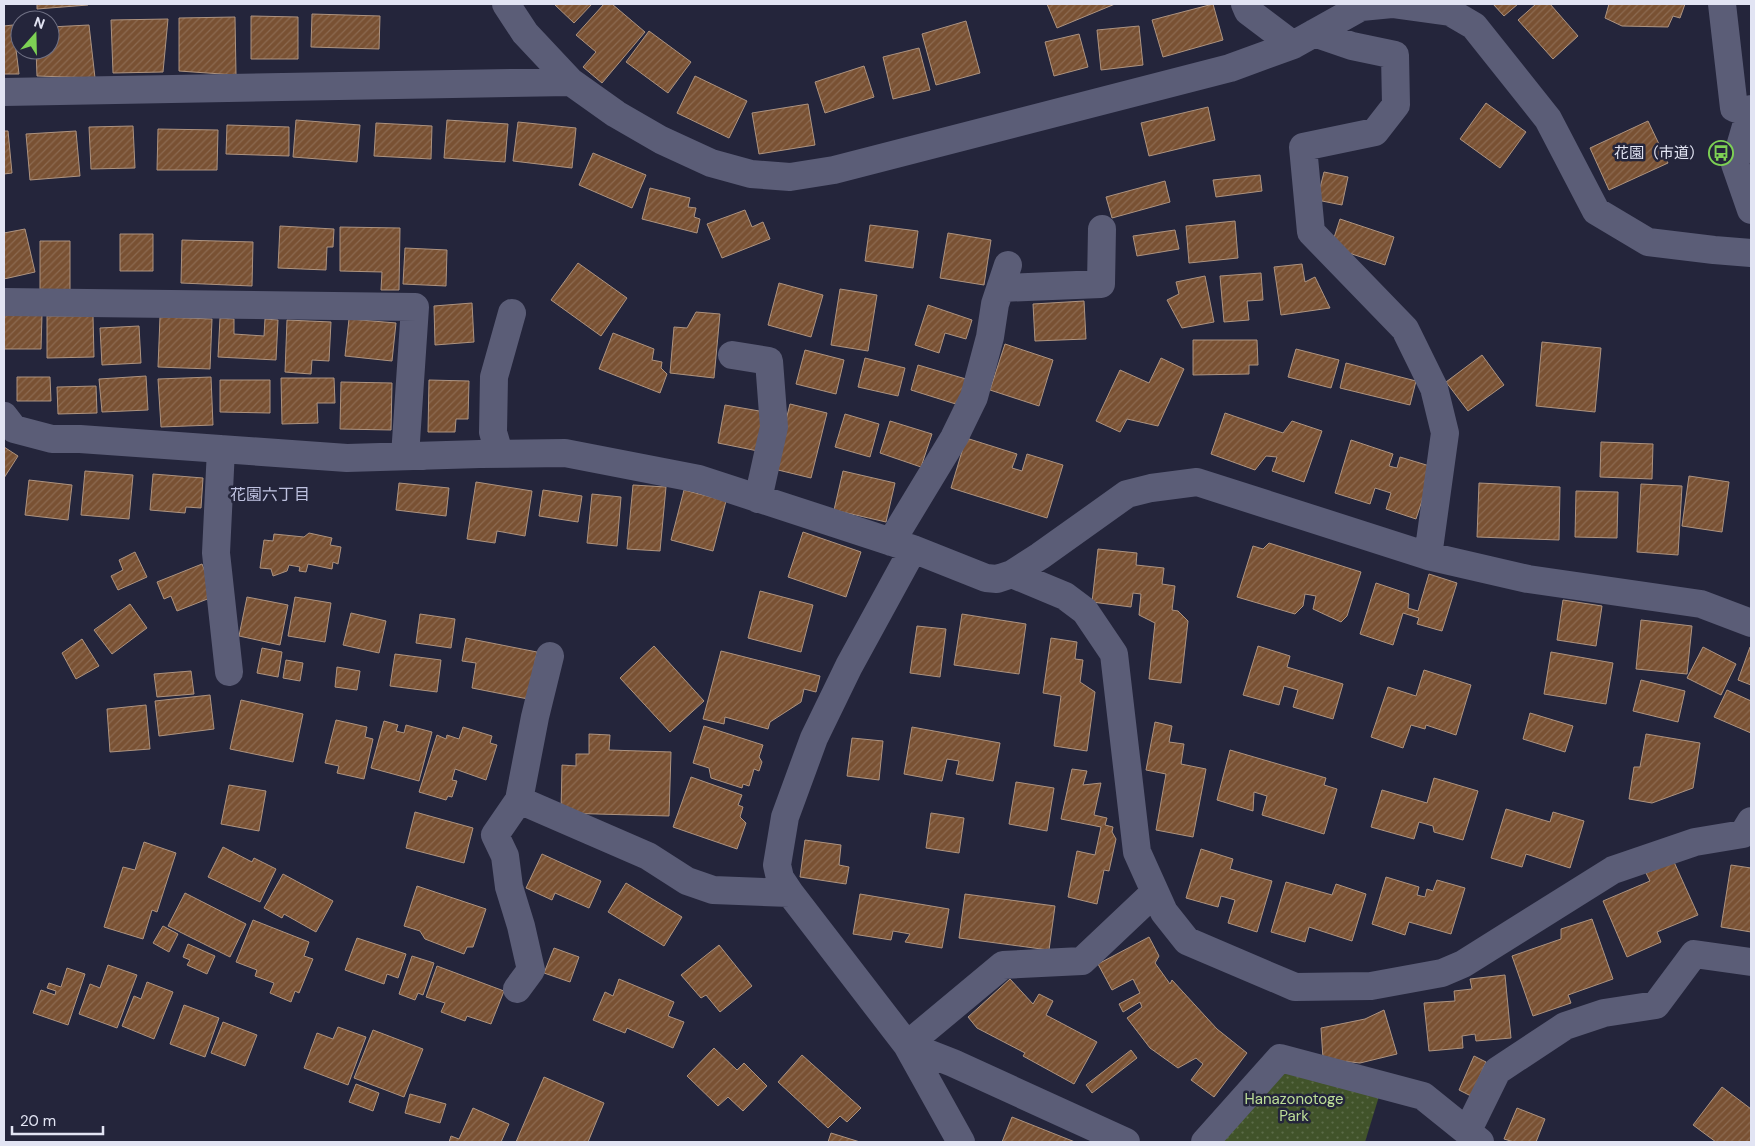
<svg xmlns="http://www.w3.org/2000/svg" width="1755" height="1146" viewBox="0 0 1755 1146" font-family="'DM Sans','Noto Sans JP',sans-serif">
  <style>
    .park { fill: url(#park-dots) }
    .building { fill: url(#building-hatch); stroke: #ad9380 }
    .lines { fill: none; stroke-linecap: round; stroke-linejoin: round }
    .minor { stroke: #5b5d77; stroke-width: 28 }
    .labels { text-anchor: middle; stroke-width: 5; stroke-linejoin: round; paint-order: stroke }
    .poi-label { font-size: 15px; fill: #e2e4f3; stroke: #24253b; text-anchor: end }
    .park-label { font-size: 15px; fill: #bdde98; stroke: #24253b }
    .neighbourhood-label { font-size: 16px; fill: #bfc2e0; stroke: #24253b }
  </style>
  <defs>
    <pattern id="park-dots" width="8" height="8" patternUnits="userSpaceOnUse" patternTransform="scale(1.25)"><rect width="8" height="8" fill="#41532a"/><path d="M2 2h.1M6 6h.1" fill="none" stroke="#5c6c49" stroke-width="1.8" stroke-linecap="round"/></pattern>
    <pattern id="building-hatch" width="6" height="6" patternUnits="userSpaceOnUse" patternTransform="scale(1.25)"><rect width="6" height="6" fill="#795133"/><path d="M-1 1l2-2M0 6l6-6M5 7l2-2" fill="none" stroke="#8c6a51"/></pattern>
  </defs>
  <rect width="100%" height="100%" fill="#24253b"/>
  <path class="park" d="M1294,1072L1380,1093L1365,1142H1219L1276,1075Z"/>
  <path class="building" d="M37,4H87L88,5L37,9Z
    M554,4H592L574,23Z
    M604,4H612L645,32L602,83L583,67L596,52L576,35Z
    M1047,4H1115L1057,28Z
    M1213,4L1223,40L1163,57L1152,20Z
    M1493,4H1518L1504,16Z
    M1536,4H1550L1578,36L1553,59L1518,20Z
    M1609,4H1685L1680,18L1673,16L1668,27L1622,26L1605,18Z
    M312,14L380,16L379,49L311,47Z
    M251,16L298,17V59H251Z
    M235,17L236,75L179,71V18Z
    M168,19L163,72L113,73L111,20Z
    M966,21L980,73L936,85L922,34Z
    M13,25L19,74H4V26Z
    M89,25L95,78L37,76L36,50H50V27Z
    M1139,26L1143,65L1101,70L1097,30Z
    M649,31L691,62L668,93L626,62Z
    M1079,34L1088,67L1054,76L1045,42Z
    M919,48L930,90L893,99L883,57Z
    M864,66L874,97L825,113L815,82Z
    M695,76L747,101L729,138L677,113Z
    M1486,103L1526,132L1500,168L1460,139Z
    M808,104L815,145L759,154L752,113Z
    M1208,107L1215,140L1149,156L1141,123Z
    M296,120L360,125L357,162L293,157Z
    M447,120L508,124L505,162L444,158Z
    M1648,121L1668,163L1609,190L1590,148Z
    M518,122L576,128L572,168L513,161Z
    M376,123L432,126L431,159L374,156Z
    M227,125L289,127V156L226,154Z
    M133,126L135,168L91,169L89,127Z
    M158,129L218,130L217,170H157Z
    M4,131H8L12,173L4,174Z
    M76,131L80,176L30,180L26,134Z
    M593,153L646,175L632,208L579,185Z
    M1324,172L1348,177L1342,205L1317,200Z
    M1260,175L1262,191L1216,197L1213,180Z
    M1165,181L1170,202L1112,218L1106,197Z
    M650,188L690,198L688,207L696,208L694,217L700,219L697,233L642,219Z
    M745,210L752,227L763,222L770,239L722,258L707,224Z
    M1340,219L1394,237L1385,265L1331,247Z
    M1235,221L1238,258L1189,263L1186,226Z
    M870,225L918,231L913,268L865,261Z
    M280,226L334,229L333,247H327L326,270L278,268Z
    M340,227L400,228L399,290H381L382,272L340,271Z
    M25,229L35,272L4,279V233Z
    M1175,230L1179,249L1137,256L1133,236Z
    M948,233L991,240L984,285L940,278Z
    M120,234H153V271H120Z
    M182,240L253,242L252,286L181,283Z
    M40,241H70V294H40Z
    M405,248L447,250L446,286L403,284Z
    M578,263L627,298L601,336L551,300Z
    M1302,264L1305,282L1315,277L1330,308L1281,315L1274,267Z
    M1261,273L1263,300L1247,301L1249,320L1224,322L1220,276Z
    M1205,276L1214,322L1182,328L1167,300L1179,294L1176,282Z
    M779,283L823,295L811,337L768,325Z
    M840,289L877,295L868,351L831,345Z
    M1084,301L1086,339L1035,341L1033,304Z
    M472,303L474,342L435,345L434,306Z
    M928,305L972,320L966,339L945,333L939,353L915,345Z
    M696,312L720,314L714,378L670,373L674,327L687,328Z
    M4,315H42L41,349H4Z
    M47,316H93L94,357L47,358Z
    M160,317L212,319L210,369L158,367Z
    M220,318L234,319V334L264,336L265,319L278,320L276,360L218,357Z
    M349,319L396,323L392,361L345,356Z
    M287,320L331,322L329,361L312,360L311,374L285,372Z
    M139,326L141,363L102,365L100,328Z
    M613,333L654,349L652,360L662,362L661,368L667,374L660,393L599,369Z
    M1193,340H1257L1258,365H1249V374L1193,375Z
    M1542,342L1601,348L1595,412L1536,406Z
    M1005,344L1053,360L1039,406L990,390Z
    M1296,349L1339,360L1331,388L1288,377Z
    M805,350L844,360L836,394L796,384Z
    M1482,355L1504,385L1468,411L1446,382Z
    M865,358L905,368L898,396L858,387Z
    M1161,358L1184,369L1158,426L1127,419L1120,432L1096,421L1120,370L1149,383Z
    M1346,363L1416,381L1410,405L1340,388Z
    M918,365L966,379L959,405L911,390Z
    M146,376L148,410L102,412L99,379Z
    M17,377H50L51,401H17Z
    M211,377L213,425L161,427L158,379Z
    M281,378H334L335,403H317L318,423L282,424Z
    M220,380H270V413L220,412Z
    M429,380L469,381L468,419H456L455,432H428Z
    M341,382L392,383L391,430L340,429Z
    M96,386L97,413L58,414L57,387Z
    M790,404L827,413L811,478L774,469Z
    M725,405L765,412L758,451L718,443Z
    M1225,413L1283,433L1292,421L1322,431L1304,482L1272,471L1277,457L1266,456L1255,470L1211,454Z
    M845,414L879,424L870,457L835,447Z
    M890,421L932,434L921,467L880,453Z
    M966,438L1017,454L1012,468L1022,471L1027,454L1063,465L1047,518L951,488Z
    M1351,440L1393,454L1389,466L1397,468L1400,457L1433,467L1416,519L1386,509L1391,493L1375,488L1370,504L1335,493Z
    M1601,442L1653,444L1652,479L1600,477Z
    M4,447L18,456L4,478Z
    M85,471L133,475L129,519L81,515Z
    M843,471L895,483L886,522L834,510Z
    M153,474L203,478L201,508L186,507L185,513L150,510Z
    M1689,476L1729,482L1722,532L1682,526Z
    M29,480L72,485L68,520L25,515Z
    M476,482L532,491L525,536L497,531L495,543L467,539Z
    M399,483L449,488L446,516L396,510Z
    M1479,483L1560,487L1559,540L1477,537Z
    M1641,484L1682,486L1678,555L1637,552Z
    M633,485L666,487L660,551L627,549Z
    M543,490L582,496L578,522L539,516Z
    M684,490L726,501L713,551L671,540Z
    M1576,491L1618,492L1617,538L1575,537Z
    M592,494L621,497L617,546L587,543Z
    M803,532L861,552L846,597L788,577Z
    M309,533L332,538L330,545L341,547L338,564L333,562L332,569L308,564L306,572L299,571L300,567L289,565L287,571L273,576L271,569L260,568L264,540L273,541L274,534L304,537Z
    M1269,543L1361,572L1347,616L1341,622L1313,609L1316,596L1305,594L1303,606L1295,614L1237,597L1253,546L1263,549Z
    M1098,549L1137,553L1136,565L1164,568L1162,584L1175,586L1172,610L1178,611L1188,621L1181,683L1149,679L1155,623L1139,615L1141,594L1133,593L1131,607L1092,602Z
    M135,552L147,577L118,590L111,576L123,570L119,560Z
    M202,564L215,596L177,611L171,596L164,599L157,582Z
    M1429,574L1457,583L1442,631L1417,624L1419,618L1403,613L1393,645L1360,634L1376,583L1409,594L1408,608L1418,611Z
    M760,591L813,605L801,652L748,638Z
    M247,597L288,605L280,645L239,636Z
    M295,597L331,603L325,642L288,636Z
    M1563,600L1602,606L1596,646L1557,640Z
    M130,604L147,628L112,654L94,630Z
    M351,613L386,621L379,653L343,645Z
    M420,614L455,619L451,648L416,643Z
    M962,614L1026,624L1019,674L954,665Z
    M1641,620L1692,626L1687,674L1636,669Z
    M917,626L946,629L940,677L910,673Z
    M466,638L537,652L528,699L472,688L476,663L462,661Z
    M1051,638L1077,642L1075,659L1083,660L1080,682L1095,692L1087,751L1054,746L1061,696L1043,693Z
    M82,639L99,666L76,679L62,653Z
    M654,646L704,701L670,732L620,678Z
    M1258,646L1290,656L1287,667L1343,684L1333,719L1293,707L1298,690L1284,686L1279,705L1243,695Z
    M1703,647L1736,664L1721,695L1687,678Z
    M1750,647H1751V685L1738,680Z
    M262,648L282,652L278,677L257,673Z
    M721,651L820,676L816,692L804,689L801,702L770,722L768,729L725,717L724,724L703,719Z
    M1551,652L1613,663L1606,704L1544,694Z
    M395,654L441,660L437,692L390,686Z
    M286,660L303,663L300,681L283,678Z
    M337,667L360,671L357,690L335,687Z
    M1424,670L1471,685L1456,735L1426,725L1425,729L1411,725L1403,748L1371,737L1388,687L1416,696Z
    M191,671L194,694L157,697L154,674Z
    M1641,680L1685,691L1678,722L1633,711Z
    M1727,690L1751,701V733L1714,717Z
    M210,695L214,729L159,736L155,701Z
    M241,700L303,714L293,762L230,749Z
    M146,705L150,749L110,752L107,709Z
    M1530,713L1573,726L1565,752L1523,739Z
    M336,720L367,727L365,737L373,739L364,779L337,773L339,766L325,763Z
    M384,721L398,725L396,731L404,733L406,725L432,732L419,781L371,768Z
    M1155,722L1172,726L1169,742L1184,744L1181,764L1206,769L1193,837L1156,830L1166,774L1146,770Z
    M704,726L763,745L759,757L762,762L759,771L754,769L749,786L743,784L742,788L711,778L709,768L693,763Z
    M463,727L492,736L490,743L497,745L486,780L455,769L452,780L457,781L452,797L448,796L446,800L419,792L437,735L446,739L447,735L459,739Z
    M912,727L1000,743L993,781L956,774L959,761L947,759L942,781L904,774Z
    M589,734L610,735L609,750L671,752L669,816L561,813L562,765L576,766V754H589Z
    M1646,734L1700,743L1693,788L1652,803L1629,799L1634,767H1640Z
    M852,738L883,741L879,780L847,776Z
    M1230,750L1326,778L1324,785L1337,789L1324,834L1262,815L1267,796L1254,792L1253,811L1217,800Z
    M1072,769L1087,771L1083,785L1101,783L1094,815L1107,818L1105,825L1113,827L1112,832L1116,839L1109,871L1104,870L1097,904L1068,897L1077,851L1095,855L1101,827L1061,819Z
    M691,777L742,795L738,805L743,807L740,817L746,823L737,849L673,827Z
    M1434,778L1478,791L1463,840L1434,832L1433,826L1419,822L1414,839L1371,827L1382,790L1427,803Z
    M1016,782L1054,788L1047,831L1009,824Z
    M229,785L266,791L259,831L221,824Z
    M1506,809L1550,822L1553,812L1584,821L1570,868L1526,854L1522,867L1491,858Z
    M415,812L473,828L464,863L406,848Z
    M931,813L964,818L959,853L926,848Z
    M805,840L841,845L839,865L849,867L846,884L800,877Z
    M144,842L176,853L157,912L152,910L143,939L104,927L123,867L135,870Z
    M223,847L252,862L254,858L276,869L260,902L208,877Z
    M1201,849L1233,859L1230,869L1272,881L1257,932L1228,923L1235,900L1221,896L1218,907L1186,898Z
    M542,854L601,881L589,908L555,893L552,900L526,888Z
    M1674,862L1698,915L1657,932L1661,942L1627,957L1603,901L1650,881L1646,873Z
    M1731,865L1751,868V932L1721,927Z
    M283,874L333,901L316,932L284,914L282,918L264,908Z
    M1386,877L1419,887L1417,895L1425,897L1427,889L1433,891L1437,880L1465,888L1451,934L1409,922L1405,935L1372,924Z
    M1286,882L1332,895L1336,884L1366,894L1352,941L1309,927L1305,942L1271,932Z
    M626,883L682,917L664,946L608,912Z
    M417,886L486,909L473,947H467L464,954L425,939L420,931L404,926Z
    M185,893L246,924L230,957L168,926Z
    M860,894L949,909L942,948L905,942L910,934L893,931L891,940L853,934Z
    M965,894L1055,906L1049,950L959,938Z
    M1592,919L1613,979L1568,995L1571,1003L1533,1016L1512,956L1561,939V929Z
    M253,920L309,942L304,956L313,959L299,993L295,991L291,1002L270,993L274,983L255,976L257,970L236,962Z
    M163,926L178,934L169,952L153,943Z
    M1149,937L1159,956L1155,963L1170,984L1172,980L1217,1029L1247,1053L1214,1097L1191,1080L1203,1064L1196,1058L1178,1068L1150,1048L1127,1018L1142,1007L1140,1002L1123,1012L1119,1004L1140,993L1133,979L1112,990L1098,964Z
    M357,938L406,954L398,978L387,974L384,984L345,970Z
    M188,944L215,956L207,974L187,965L190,960L183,957Z
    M719,945L752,986L720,1012L706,995L701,998L681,975Z
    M554,948L579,957L570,982L544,973Z
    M412,956L434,963L423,995L418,993L415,1000L399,994Z
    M108,965L137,975L117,1028L79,1014L90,984L100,988Z
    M437,966L504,991L491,1024L467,1016L465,1021L441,1012L445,1003L426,997Z
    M67,968L85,974L68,1025L33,1013L41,990L55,995L56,991L47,988L49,983L61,987Z
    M1505,975L1511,1038L1476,1041L1475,1034L1462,1036L1463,1048L1429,1051L1424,1003L1455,1001L1454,991L1472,989L1470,979Z
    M619,979L674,1002L668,1016L684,1022L673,1048L627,1028L625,1033L593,1020L605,992L613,996Z
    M1010,979L1033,1004L1039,994L1053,1001L1046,1015L1097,1042L1074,1084L1023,1056L1025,1053L977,1028L968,1017Z
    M147,982L173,992L154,1039L122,1026L134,996L141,999Z
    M184,1005L219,1018L205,1057L170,1044Z
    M1384,1010L1397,1054L1360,1063L1323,1059L1321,1028L1365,1019Z
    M223,1022L257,1035L245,1066L211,1053Z
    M338,1027L366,1037L348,1085L304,1068L317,1033L333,1039Z
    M373,1030L423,1049L404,1097L354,1078Z
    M714,1048L737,1070L744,1063L767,1086L743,1111L728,1097L718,1106L687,1076Z
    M1131,1050L1137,1058L1092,1093L1086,1085Z
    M802,1055L861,1108L847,1122L840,1116L828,1128L778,1082Z
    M1474,1056L1486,1062L1471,1096L1459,1090Z
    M544,1077L604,1103L588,1142H516Z
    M356,1084L379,1093L373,1111L349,1102Z
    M1722,1087L1751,1109V1142H1716L1693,1125Z
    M410,1094L446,1104L440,1123L405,1113Z
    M473,1108L509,1124L501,1142H449L451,1136L459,1139Z
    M1517,1108L1545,1119L1536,1142H1514L1504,1139Z
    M1012,1117L1075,1142H1002Z
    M831,1133L860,1142H828Z"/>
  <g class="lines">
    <path class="minor" d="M506,4L525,33L571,82L616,114L661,140L711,163L751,174L790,177L834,170L1230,68L1293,45L1361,7L1392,4L1450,12L1474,26L1548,119L1596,211L1648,242L1714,250L1751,253
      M1245,4L1248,11L1293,45
      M1722,4L1734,108L1749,113
      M1314,33L1352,46L1395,55L1396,105L1375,132L1303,147L1311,232L1405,329L1434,388L1445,433L1428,556
      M4,92L571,82
      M1751,109L1735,164L1751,210
      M1001,288L1101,284L1102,229
      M4,302L415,307L405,456H424
      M732,355L769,361L774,427L758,499
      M4,416L14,429L52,439H80L347,458L480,454L565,453L699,479L913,549L986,578L997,579L1012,574L1040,556L1127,494L1151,488L1197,482L1428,556L1528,579L1701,604L1751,623
      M221,449L216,553L229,672
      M499,453L493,432L494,377L512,313
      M891,542L954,438L974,397L990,337L995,304L1008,265
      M913,549L849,666L814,738L785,817L777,865L780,878L790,893L907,1045L961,1142
      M1012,574L1065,596L1085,611L1114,654L1137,852L1164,912L1187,941L1295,987L1371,986L1442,973L1463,964L1613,870L1695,842L1743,834L1751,821
      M550,656L535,717L519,800L648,856L687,881L713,890L790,893
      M517,989L531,970L521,926L509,887L505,856L495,835L519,800
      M1467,1132L1497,1071L1565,1026L1604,1013L1656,1005L1694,954L1751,962
      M1126,1142L953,1063L907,1045L1003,965L1082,961L1155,892
      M1205,1142L1280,1058L1423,1096L1480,1142"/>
  </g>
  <defs>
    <symbol id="bus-ring" viewBox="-11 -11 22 22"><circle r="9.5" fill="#24253b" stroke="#7dd154" stroke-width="1.5"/><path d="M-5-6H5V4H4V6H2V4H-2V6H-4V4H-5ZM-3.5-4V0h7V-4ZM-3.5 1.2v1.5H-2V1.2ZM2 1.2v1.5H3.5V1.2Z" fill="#7dd154"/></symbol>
  </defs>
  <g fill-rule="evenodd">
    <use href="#bus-ring" x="1707" y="139" width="28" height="28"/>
  </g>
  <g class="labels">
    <g class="poi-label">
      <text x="1704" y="158">花園（市道）</text>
    </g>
    <g class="park-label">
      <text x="1294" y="1104">Hanazonotoge<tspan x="1294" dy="17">Park</tspan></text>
    </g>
    <g class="neighbourhood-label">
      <text x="270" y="500">花園六丁目</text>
    </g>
  </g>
  <rect width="1755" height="1146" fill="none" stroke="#e2e4f3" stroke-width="10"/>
  <g transform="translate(35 35) rotate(20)"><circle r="24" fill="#24253b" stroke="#707185"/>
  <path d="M0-4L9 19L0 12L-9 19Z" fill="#7dd154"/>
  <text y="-8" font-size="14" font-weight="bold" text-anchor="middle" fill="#e2e4f3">N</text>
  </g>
  <path d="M12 1126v8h91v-8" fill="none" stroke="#e2e4f3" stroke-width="2.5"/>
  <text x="20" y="1126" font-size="15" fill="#e2e4f3" stroke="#24253b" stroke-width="4" paint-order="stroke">20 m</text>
</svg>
